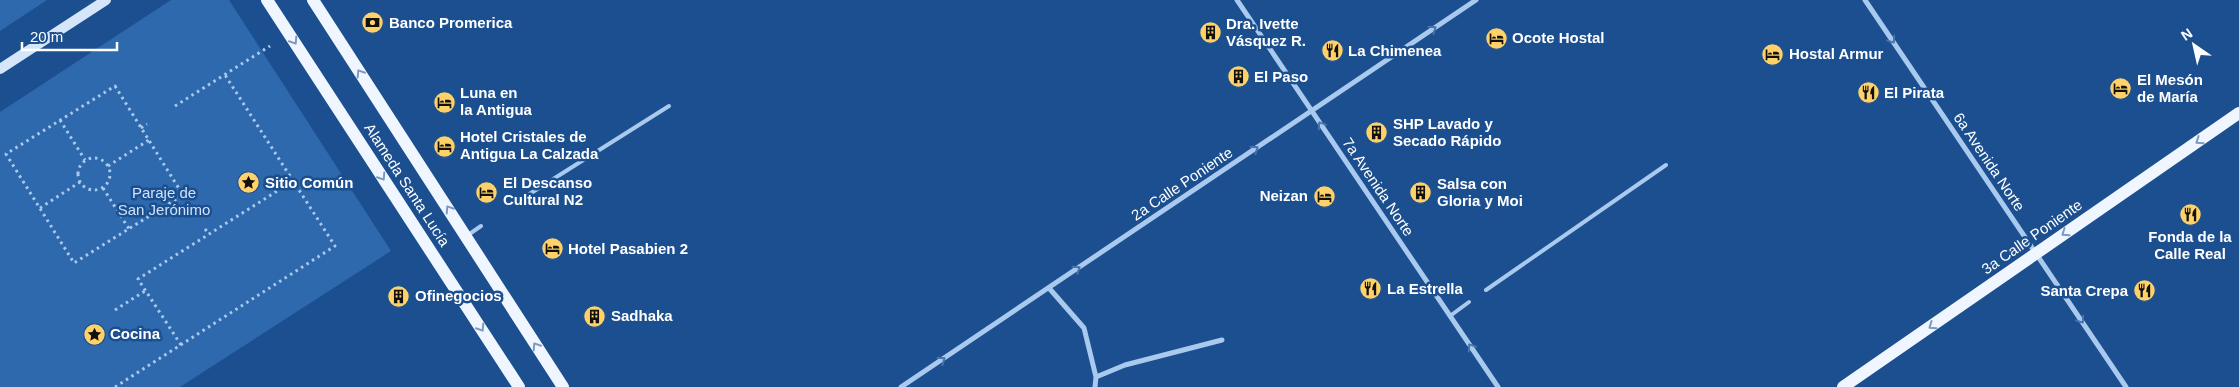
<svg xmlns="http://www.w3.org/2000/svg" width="2239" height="387" viewBox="0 0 2239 387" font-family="Arial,sans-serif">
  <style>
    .green { fill: #2e69ad }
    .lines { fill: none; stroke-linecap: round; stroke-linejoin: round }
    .path { stroke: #a9c9ee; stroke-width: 3; stroke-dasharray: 2.5 4; stroke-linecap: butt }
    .lane { stroke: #a9c9ee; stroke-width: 4 }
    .street { stroke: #a9c9ee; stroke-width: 5 }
    .secondary { stroke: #d6e6fa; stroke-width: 10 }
    .primary { stroke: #f0f6ff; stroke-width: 12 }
    .oneway { stroke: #4674ac }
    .oneway2 { stroke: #7b9ac1 }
    .labels { text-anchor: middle; stroke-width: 5; stroke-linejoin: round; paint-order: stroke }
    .poi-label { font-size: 15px; font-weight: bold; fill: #fff; stroke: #1b4f8f; text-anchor: start }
    .street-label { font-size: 15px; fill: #fff; stroke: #1b4f8f }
    .park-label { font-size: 15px; fill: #cfe3fa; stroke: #1b4f8f }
  </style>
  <rect width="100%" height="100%" fill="#1b4f8f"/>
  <path class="green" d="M0,0H47L0,31Z
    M171,0H229L391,251L180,387H0V112Z"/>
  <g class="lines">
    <path class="path" d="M115,86L183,195L74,263L6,154Z
      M175,106L270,46
      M60,120L85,160
      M141,128L147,124
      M78 174a16 16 0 1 1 32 0a16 16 0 1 1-32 0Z
      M108,166L149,140
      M103,188L129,229
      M40,208L80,182
      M205,229L209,234
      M115,310L145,291
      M181,345L138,279L293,181
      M115,387L335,246L225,75"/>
    <path class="lane" d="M520,200L669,106
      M468,235L481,226
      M1486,290L1666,165
      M1450,316L1469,302"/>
    <path class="street" d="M1237,0L1498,387
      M1865,0L2126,387
      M1049,288L1084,328L1096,377L1095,387
      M1096,377L1125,365L1222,340
      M901,387L1476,0"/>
    <path class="secondary" d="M0,69L106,0"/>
    <path class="primary" d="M267,0L519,387
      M313,0L563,387
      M1843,387L2239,113"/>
  </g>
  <defs><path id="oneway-chevron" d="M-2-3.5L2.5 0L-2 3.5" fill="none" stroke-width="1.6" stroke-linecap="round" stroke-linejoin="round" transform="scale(1.25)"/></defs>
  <g class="oneway">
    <use href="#oneway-chevron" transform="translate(1433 29) rotate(-34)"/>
    <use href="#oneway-chevron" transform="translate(1892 40) rotate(56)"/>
    <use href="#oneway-chevron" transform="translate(1321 125) rotate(-124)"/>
    <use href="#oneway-chevron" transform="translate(1255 149) rotate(-34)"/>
    <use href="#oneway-chevron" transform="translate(1077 269) rotate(-34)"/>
    <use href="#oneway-chevron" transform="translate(2081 320) rotate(56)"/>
    <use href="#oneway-chevron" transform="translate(1471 347) rotate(-124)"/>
    <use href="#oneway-chevron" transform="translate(942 360) rotate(-34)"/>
  </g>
  <g class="oneway2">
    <use href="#oneway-chevron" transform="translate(294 41) rotate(57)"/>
    <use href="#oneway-chevron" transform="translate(360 73) rotate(-123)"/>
    <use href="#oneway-chevron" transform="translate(2199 141) rotate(145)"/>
    <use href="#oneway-chevron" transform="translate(382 177) rotate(57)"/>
    <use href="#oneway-chevron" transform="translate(449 209) rotate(-123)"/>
    <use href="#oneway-chevron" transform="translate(2065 233) rotate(145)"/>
    <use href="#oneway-chevron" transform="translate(1932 326) rotate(145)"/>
    <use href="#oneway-chevron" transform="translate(481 328) rotate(57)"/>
    <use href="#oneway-chevron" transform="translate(536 346) rotate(-123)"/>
  </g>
  <defs>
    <symbol id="bank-disc" viewBox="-11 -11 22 22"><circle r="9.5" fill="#ffd166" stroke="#1b4f8f"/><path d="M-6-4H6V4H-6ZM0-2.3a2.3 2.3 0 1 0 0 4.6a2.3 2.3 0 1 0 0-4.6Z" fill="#111"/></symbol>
    <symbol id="building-disc" viewBox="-11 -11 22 22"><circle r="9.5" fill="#ffd166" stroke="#1b4f8f"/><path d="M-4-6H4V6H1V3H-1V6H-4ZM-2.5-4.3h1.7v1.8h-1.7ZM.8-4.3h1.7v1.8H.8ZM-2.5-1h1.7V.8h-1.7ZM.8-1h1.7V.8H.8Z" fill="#111"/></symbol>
    <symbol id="hotel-disc" viewBox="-11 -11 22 22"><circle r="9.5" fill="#ffd166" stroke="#1b4f8f"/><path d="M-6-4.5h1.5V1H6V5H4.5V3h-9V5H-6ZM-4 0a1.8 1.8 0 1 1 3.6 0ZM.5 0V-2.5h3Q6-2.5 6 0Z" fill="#111"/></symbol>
    <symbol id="restaurant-disc" viewBox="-11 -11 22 22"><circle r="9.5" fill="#ffd166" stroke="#1b4f8f"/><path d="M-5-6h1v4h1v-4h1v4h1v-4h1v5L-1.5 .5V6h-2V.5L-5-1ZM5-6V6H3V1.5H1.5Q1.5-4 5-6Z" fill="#111"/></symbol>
    <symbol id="sight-disc" viewBox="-11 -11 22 22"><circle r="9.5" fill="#ffd166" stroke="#1b4f8f"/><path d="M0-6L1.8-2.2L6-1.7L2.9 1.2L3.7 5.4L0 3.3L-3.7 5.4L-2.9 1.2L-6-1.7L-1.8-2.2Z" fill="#111"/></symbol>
  </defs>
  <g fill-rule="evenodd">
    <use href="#bank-disc" x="360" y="10" width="25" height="25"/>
    <use href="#building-disc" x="1198" y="20" width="25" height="25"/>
    <use href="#hotel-disc" x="1484" y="26" width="25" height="25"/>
    <use href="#restaurant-disc" x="1320" y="38" width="25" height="25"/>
    <use href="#hotel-disc" x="1760" y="42" width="25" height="25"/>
    <use href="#building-disc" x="1226" y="64" width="25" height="25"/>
    <use href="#hotel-disc" x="2108" y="76" width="25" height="25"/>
    <use href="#restaurant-disc" x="1856" y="80" width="25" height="25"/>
    <use href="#hotel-disc" x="432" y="90" width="25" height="25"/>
    <use href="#building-disc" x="1364" y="120" width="25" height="25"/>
    <use href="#hotel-disc" x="432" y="134" width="25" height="25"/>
    <use href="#sight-disc" x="236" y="170" width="25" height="25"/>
    <use href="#hotel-disc" x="474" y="180" width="25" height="25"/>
    <use href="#building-disc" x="1408" y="180" width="25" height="25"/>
    <use href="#hotel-disc" x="1312" y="184" width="25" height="25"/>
    <use href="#restaurant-disc" x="2178" y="202" width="25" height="25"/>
    <use href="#hotel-disc" x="540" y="236" width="25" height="25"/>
    <use href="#restaurant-disc" x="1358" y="276" width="25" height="25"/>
    <use href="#restaurant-disc" x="2132" y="278" width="25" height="25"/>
    <use href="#building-disc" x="386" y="284" width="25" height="25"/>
    <use href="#building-disc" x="582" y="304" width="25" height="25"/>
    <use href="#sight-disc" x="82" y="322" width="25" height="25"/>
  </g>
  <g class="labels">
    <g class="poi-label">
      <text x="389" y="28">Banco Promerica</text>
      <text x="1226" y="29">Dra. Ivette<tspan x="1226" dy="17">Vásquez R.</tspan></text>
      <text x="1512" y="43">Ocote Hostal</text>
      <text x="1348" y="56">La Chimenea</text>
      <text x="1789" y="59">Hostal Armur</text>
      <text x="1254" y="82">El Paso</text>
      <text x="2137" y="85">El Mesón<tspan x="2137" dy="17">de María</tspan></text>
      <text x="460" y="98">Luna en<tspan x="460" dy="17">la Antigua</tspan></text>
      <text x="1884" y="98">El Pirata</text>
      <text x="1393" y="129">SHP Lavado y<tspan x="1393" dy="17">Secado Rápido</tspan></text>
      <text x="460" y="142">Hotel Cristales de<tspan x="460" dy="17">Antigua La Calzada</tspan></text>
      <text x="265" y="188">Sitio Común</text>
      <text x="503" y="188">El Descanso<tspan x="503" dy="17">Cultural N2</tspan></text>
      <text x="1437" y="189">Salsa con<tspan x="1437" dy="17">Gloria y Moi</tspan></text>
      <text x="1308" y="201" text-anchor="end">Neizan</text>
      <text x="2190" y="242" text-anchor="middle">Fonda de la<tspan x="2190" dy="17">Calle Real</tspan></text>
      <text x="568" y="254">Hotel Pasabien 2</text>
      <text x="1387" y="294">La Estrella</text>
      <text x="2128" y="296" text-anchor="end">Santa Crepa</text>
      <text x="415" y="301">Ofinegocios</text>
      <text x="611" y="321">Sadhaka</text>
      <text x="110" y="339">Cocina</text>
    </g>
    <g class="street-label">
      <text transform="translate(1989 162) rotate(56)" y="5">6a Avenida Norte</text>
      <text transform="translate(1182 184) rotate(-34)" y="5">2a Calle Poniente</text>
      <text transform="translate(407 185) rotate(57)" y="5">Alameda Santa Lucía</text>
      <text transform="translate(1378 187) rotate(56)" y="5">7a Avenida Norte</text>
      <text transform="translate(2032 237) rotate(-35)" y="5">3a Calle Poniente</text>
    </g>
    <g class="park-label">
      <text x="164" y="198">Paraje de<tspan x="164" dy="17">San Jerónimo</tspan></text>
    </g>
  </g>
  <g transform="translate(2194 45) rotate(326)" stroke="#1b4f8f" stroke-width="4" paint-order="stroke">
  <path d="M0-4L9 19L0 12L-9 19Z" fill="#ffffff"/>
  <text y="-8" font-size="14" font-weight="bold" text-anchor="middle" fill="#ffffff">N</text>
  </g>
  <path d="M22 42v8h95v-8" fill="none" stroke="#ffffff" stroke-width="2.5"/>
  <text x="30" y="42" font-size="15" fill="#ffffff" stroke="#1b4f8f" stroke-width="4" paint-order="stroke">20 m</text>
</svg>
